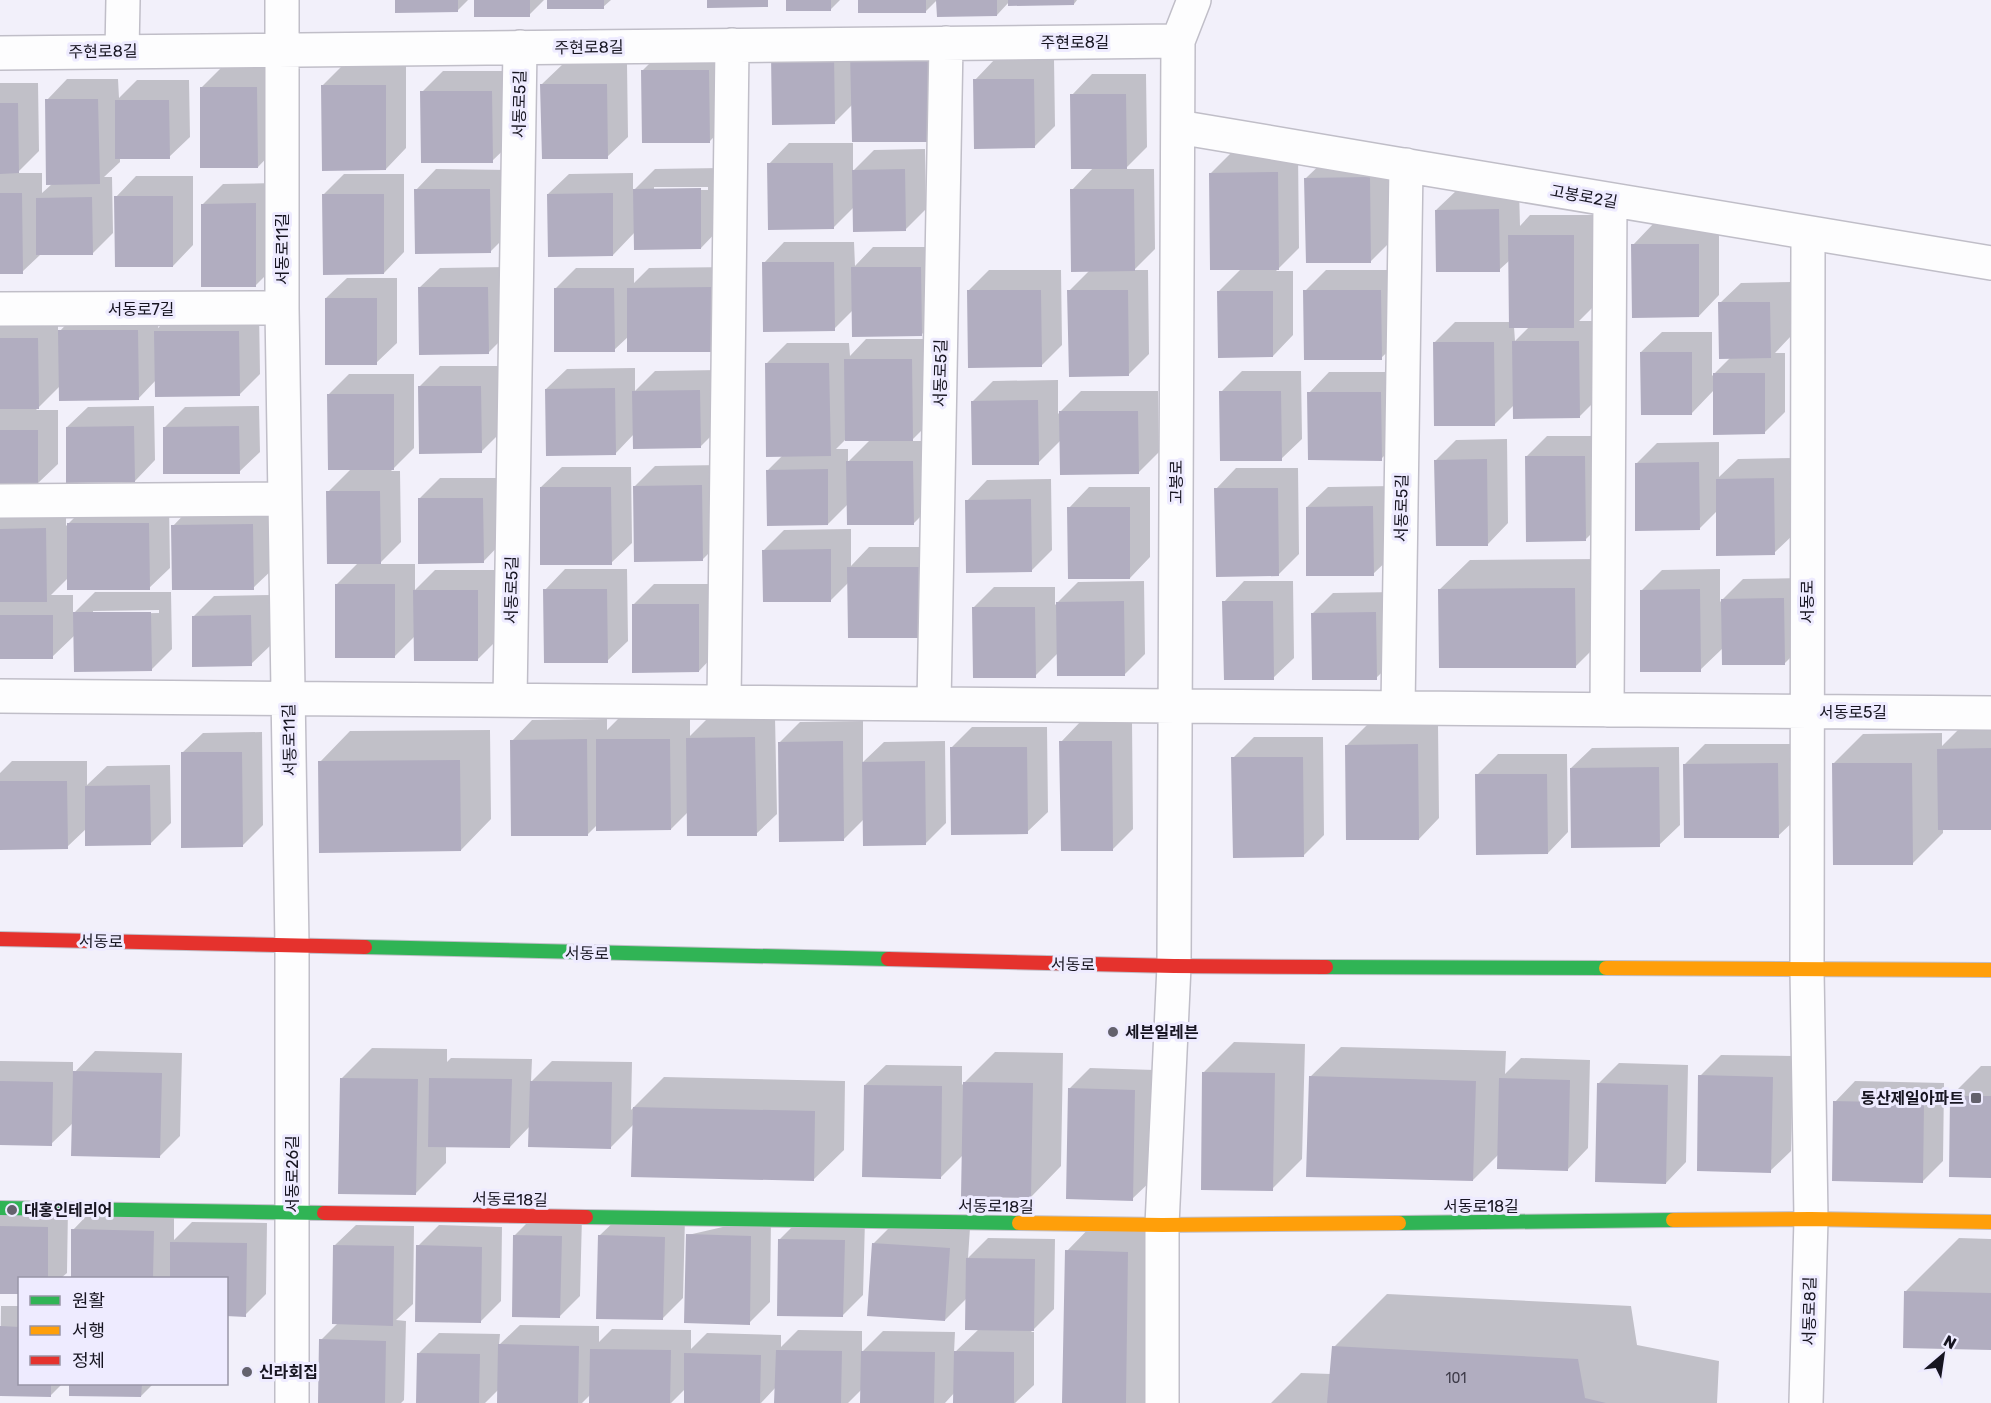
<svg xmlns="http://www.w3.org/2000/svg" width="1991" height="1403" viewBox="0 0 1991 1403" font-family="Rubik,'Noto Sans KR',sans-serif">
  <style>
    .shadow { fill: #0003; fill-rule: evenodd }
    .building { fill: #b1adc0 }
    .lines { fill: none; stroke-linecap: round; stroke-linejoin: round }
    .street-casing { stroke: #c0bec8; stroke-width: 36 }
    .fast-casing { stroke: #c0bec8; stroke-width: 16 }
    .slow-casing { stroke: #c0bec8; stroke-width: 16 }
    .jam-casing { stroke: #c0bec8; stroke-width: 16 }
    .street { stroke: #fdfdfe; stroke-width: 33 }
    .fast { stroke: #30b455; stroke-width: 14 }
    .slow { stroke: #ff9f0a; stroke-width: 14 }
    .jam { stroke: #e5322d; stroke-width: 14 }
    .poi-dot { fill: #64626d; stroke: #eeebff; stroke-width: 2 }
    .labels { text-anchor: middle; stroke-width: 6; stroke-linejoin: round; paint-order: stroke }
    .number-label { font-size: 14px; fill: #3e3b49 }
    .street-label { font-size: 16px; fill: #171521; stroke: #eeebff }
    .poi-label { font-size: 16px; font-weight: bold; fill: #171521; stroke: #eeebff; text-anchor: start }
  </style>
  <rect width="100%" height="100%" fill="#f2f0fa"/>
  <path class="shadow" d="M397,0H468L457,11Z
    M475,0H544L529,15Z
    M549,0H611L603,7Z
    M787,0H840L830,10Z
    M860,0H937L926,11Z
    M938,0H1077L1074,4L1009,2L997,15Z
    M948,31L949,120L853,104L834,123L773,56Z
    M663,50H729L730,120L710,141L642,71Z
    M995,59H1054L1055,126L1034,147L975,80Z
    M563,64H627L628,137L607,157L542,84Z
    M343,65H406V148L386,169L322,86Z
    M222,67H277L278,146L258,167L201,88Z
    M443,71H512L513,141L492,161L422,92Z
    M1092,74H1146L1147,147L1125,169H1154L1155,249L1134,270H1148L1149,354L1128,375L1069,291L1090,270L1072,190L1094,167L1072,95Z
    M67,79H118L119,98L137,80H189L190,137L169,157H120V162L104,177H112L113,233L92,254H41L22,272H0V83H38L39,151L17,173H42V193L52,184L47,100Z
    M789,143H853V171L874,150L925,149L926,209L905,230L854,207L833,228L769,164Z
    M1298,152L1299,248L1276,271H1293V335L1273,356L1218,292L1241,269L1211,173L1231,153Z
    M1390,157L1391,241L1371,261L1306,178L1327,158Z
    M721,168V227L701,248L635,232L613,255L548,194L569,174L633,173V191L655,169ZM654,187H708V190H654Z
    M436,169L510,170L511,231L490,252L416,190Z
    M344,174H404V252L384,273L323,195Z
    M136,176H193V245L173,266L116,197Z
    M276,183V265L256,285L202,205L223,184Z
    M1519,189L1520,226L1530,215H1594V306L1579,321H1599L1600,396L1579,417L1514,405L1495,424L1434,343L1455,322H1511L1510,260L1499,270L1436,210L1457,190ZM1514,327H1529L1515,341Z
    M1653,224H1719V295L1699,316L1633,245Z
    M784,242H854L855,266L873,247H941L942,314L921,335L853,310L834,329L764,263Z
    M508,267L509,332L488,353L419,288L440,268Z
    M732,267L712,350L629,336L614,350L555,289L576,268H634V283L649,268Z
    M989,270H1061L1062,345L1041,366L968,291Z
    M1326,270H1401L1402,338L1381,358L1305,291Z
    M347,278H397V343L376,363L326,298Z
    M1791,282V336L1775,353H1785V412L1764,433L1714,390L1692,413L1641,352L1662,332H1712V376L1731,357L1720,303L1741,283Z
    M80,310H158V328L176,311H259L260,374L239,395L156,380L138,399L60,386L36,410H58V464L37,484L0,485V319L58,318V333Z
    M866,339H932L933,419L911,441H933L934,503L914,523L849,503L828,524L768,470L783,455L767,363L787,343H849L850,356ZM845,440H870L848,462V449H836Z
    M440,366H501L502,431L481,452L419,387Z
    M635,368V391L655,371L720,370L721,426L700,447L634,434L615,454L546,389L567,369Z
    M1242,371H1301L1302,439L1281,459L1221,392Z
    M1329,372H1401L1402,438L1381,459L1309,393Z
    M349,374H414V448L391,471H400L401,542L379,564H415V590L435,570H498V639L478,659L415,636L394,657L337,584L358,563L328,492L351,469L328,395Z
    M1058,380V414L1081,391H1158L1159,452L1138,473L1061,440L1038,463L972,402L993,381Z
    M154,406L155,460L135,481L67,427L88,407Z
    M259,406L260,452L239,472L164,428L185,407Z
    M1547,436H1605L1606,519L1586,539L1526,457Z
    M1507,439L1508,523L1488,544L1436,460L1456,440Z
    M1719,442V477L1738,459L1794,458L1795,533L1774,553L1717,511L1699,529L1636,464L1657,443Z
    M722,465L723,539L702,560L635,486L655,466Z
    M562,467H631L632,543L611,563L541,487Z
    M1236,468H1298L1299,554L1278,575L1216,489Z
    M440,478H503V541L483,562L419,499Z
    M1051,479L1052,550L1031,571L967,501L987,480Z
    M1393,486L1394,554L1373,574L1307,507L1328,487Z
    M1089,487H1150V557L1130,578L1069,508Z
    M89,503H169L170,568L149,588L68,578L51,595H73V614L95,592H171L172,649L151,670L75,635L52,657H0V514L66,508V526ZM159,610V613L93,614V611Z
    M273,504L274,568L253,588L173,526L193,505Z
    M851,529V566L869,547H940L941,616L849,582L830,601L764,550L784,530Z
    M1605,559L1606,636L1576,666L1439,590L1470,560Z
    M565,569H627L628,641L607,661L545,590Z
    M1720,569V602L1743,579L1804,578L1805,643L1784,664L1723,648L1700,670L1641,591L1662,570Z
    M1144,581L1145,654L1124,675L1058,653L1035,676L973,608L994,587H1055V605L1078,582Z
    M1244,581H1293L1294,658L1273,678L1224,602Z
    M654,584H719V650L699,671L633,605Z
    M1396,592L1397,658L1376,678L1313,613L1333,593Z
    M271,595L272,644L251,664L193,617L214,596Z
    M775,717L777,814L756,834L689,811L671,829L598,824L588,834L512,741L532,720L607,719V730L618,719H690V736L708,718Z
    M863,721V762L884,742L945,741L946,823L925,844L864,819L843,840L779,743L800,722Z
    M1081,721H1132L1133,829L1113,849L1061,742Z
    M1438,724L1439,818L1419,839L1347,745L1367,725Z
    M972,727H1047L1048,812L1027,832L951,748Z
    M1991,728V829H1943V833L1912,864L1833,764L1863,734L1942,733V746L1959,729Z
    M490,730L491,819L461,850L320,762L350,731Z
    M262,732L263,825L242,846L182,753L203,733Z
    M1254,737H1323L1324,835L1303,856L1233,758Z
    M1705,744H1798L1799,816L1778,836L1684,765Z
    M1679,747L1680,825L1659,845L1571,768L1592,748Z
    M1498,754H1567L1568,832L1548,853L1477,775Z
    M12,761H87V785L107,766L170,765L171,823L150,844L87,828L67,847L0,848V773Z
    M1234,1042L1305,1044L1302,1159L1272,1189L1204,1072Z
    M1341,1047L1506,1051L1505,1074L1521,1058L1590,1060L1588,1148L1568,1169L1499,1154L1473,1180L1310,1077Z
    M372,1048L447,1049V1062L451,1058L532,1059L531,1082L552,1061L632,1062L631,1110L664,1077L845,1081L844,1150L813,1180L634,1124L610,1148L530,1126L510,1147L446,1146V1163L415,1194L342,1078Z
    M95,1051L182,1053L180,1136L159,1157L74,1122L51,1144L0,1143V1061L73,1062V1074Z
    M995,1052L1063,1053L1061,1166L1031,1197L964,1154L940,1178L865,1085L886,1065L962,1066V1085Z
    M1721,1055L1793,1056L1791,1151L1770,1171L1700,1076Z
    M1619,1063L1688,1065L1686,1162L1666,1183L1598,1084Z
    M1981,1066H1991V1176L1951,1096Z
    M1090,1068L1155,1070L1153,1179L1132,1199L1069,1089Z
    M1855,1081L1944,1083L1943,1161L1922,1182L1835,1102Z
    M0,1205L68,1207L67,1273L61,1278H20L0,1292Z
    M93,1209L174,1211V1240L192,1222L267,1223L266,1294L245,1315L226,1278H72L73,1230Z
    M535,1215L582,1216L580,1296L560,1316L514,1236Z
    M620,1216L685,1217L683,1298L663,1318L599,1236Z
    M771,1216L770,1302L749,1323L688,1235Z
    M800,1219L865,1220L863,1295L842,1316L779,1240Z
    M1097,1220L1158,1222L1148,1403H1064L1067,1251Z
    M894,1223L970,1228L968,1258L988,1238L1055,1239L1054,1309L1031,1332H1034V1385L1015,1403H955V1392L945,1403H861L862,1389L848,1403H776V1387L761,1403H685V1389L671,1403H591V1394L582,1403H498L499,1389L485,1403H418V1354L439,1333L500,1334L499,1345L520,1325L599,1326V1342L612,1329L691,1330V1349L707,1333L781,1335V1347L798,1330L862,1331V1352L883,1331L955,1332L954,1353L979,1329L967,1298L945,1320L873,1244Z
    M356,1225L414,1226L413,1304L396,1320L406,1321L404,1400L401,1403H320L321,1340L338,1323L335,1245Z
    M439,1225L502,1227L501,1301L480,1322L418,1246Z
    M1959,1238L1991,1239V1348L1906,1291Z
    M1387,1294L1631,1306L1637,1345L1719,1361L1717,1403H1271L1301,1373L1331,1374L1334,1347Z
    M1,1306H20V1384H62L50,1396L0,1395Z
    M71,1384H153L141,1396L70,1394Z"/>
  <path class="building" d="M395,0H458V12L395,13Z
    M474,0H530V17H474Z
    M547,0H604V9H547Z
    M707,0H768V7L707,8Z
    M786,0H831V11H786Z
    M858,0H926V13H858Z
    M936,0H997V16L937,17Z
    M1008,0H1074V5L1008,6Z
    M850,51H928L929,142H852Z
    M771,55H834L835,124L772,125Z
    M641,70H709L710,143H642Z
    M973,79H1034L1035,148L974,149Z
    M540,84H607L608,159H542Z
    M321,85H386V170L322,171Z
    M200,87H257L258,168H200Z
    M420,91H492L493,163H421Z
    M1070,94H1126L1127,169H1071Z
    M45,99H98L100,184L46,185Z
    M115,100H169L170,159H115Z
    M0,103H18L19,173L0,174Z
    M767,163H833L834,229L768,230Z
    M905,169L906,231L853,232L852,170Z
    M1278,172L1279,270H1210L1209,173Z
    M1370,177L1371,263H1306L1304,178Z
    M701,188V249L634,250L633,189Z
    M414,189H490L491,253L415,254Z
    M1070,189H1134L1135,271L1071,272Z
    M0,193H22L23,274H0Z
    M613,193V256L548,257L547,194Z
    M322,194H384V274L323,275Z
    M114,196H173V267H115Z
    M92,197L93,255H36V198Z
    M256,203V287H201V204Z
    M1499,209L1500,272H1436L1435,210Z
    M1508,235H1574V328H1509Z
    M1631,244H1699V317L1632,318Z
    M762,262H834L835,331L763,332Z
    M851,267H921L922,336L852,337Z
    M418,287H488L489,354L419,355Z
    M712,287L713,352H627V288Z
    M554,288H614L615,352H554Z
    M967,290H1041L1042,367L968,368Z
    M1067,290H1128L1129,376L1069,377Z
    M1303,290H1381L1382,360H1304Z
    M1217,291H1273V357L1218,358Z
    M325,298H377V365H325Z
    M1718,302H1770L1771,358L1719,359Z
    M58,330H138L139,400L59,401Z
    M154,331H239L240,396L155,397Z
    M0,338H38L39,409H0Z
    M1512,341H1579L1580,418L1513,419Z
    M1433,342H1494L1495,426H1434Z
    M1640,352H1692V415H1641Z
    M844,359H912L913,441H845Z
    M765,363H829L831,456L766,457Z
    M1713,373H1765V434L1713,435Z
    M418,386H481L482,453L419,454Z
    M615,388L616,455L546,456L545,389Z
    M700,390L701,448L633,449L632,391Z
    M1219,391H1281L1282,461H1220Z
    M1307,392H1381L1382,461L1308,460Z
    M327,394H394V470H328Z
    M1038,400L1039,465H972L971,401Z
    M1059,411H1138L1139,474L1060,475Z
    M134,426L135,482L66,483V427Z
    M239,426L240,474H163V427Z
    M0,430H38V486H0Z
    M1525,456H1585L1586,541L1526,542Z
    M1487,459L1488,546H1436L1434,460Z
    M846,461H913L914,525H847Z
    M1699,462L1700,530L1635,531V463Z
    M828,469V525L767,526L766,470Z
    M1774,478L1775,555L1716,556V479Z
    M702,485L703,561L634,562L633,486Z
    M540,487H611L612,565H540Z
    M1214,488H1278L1279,576L1216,577Z
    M326,491H380L381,564H327Z
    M418,498H483L484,563L418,564Z
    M1031,499L1032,572L966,573L965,500Z
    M1373,506L1374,576H1306V507Z
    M1067,507H1130V579H1068Z
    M67,523H149L150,590H67Z
    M253,524L254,590H172L171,525Z
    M46,528L47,602H0V529Z
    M831,549V602H763L762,550Z
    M847,567H920L921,638H848Z
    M335,584H395V658H335Z
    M1575,588L1576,668H1439L1438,589Z
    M543,589H607L608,663H544Z
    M1700,589L1701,672H1640V590Z
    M413,590H478V661H414Z
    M1784,598L1785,665H1722L1721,599Z
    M1124,601L1125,676H1057L1056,602Z
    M1222,601H1273L1274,680H1224Z
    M632,604H699V672L632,673Z
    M972,607H1035L1036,678H973Z
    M73,612H151L152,671L74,672Z
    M1376,612L1377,680H1312L1311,613Z
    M0,615H53V659H0Z
    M251,615L252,666L192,667V616Z
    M755,737L757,836H687L686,738Z
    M587,739L588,836H511L510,740Z
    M596,739H670L671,830L596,831Z
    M843,741L844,841L779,842L778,742Z
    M1059,741H1112L1113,851H1061Z
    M1418,744L1419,840H1346L1345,745Z
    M950,747H1027L1028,834L951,835Z
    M1991,748V830H1938L1937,749Z
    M181,752H242L243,847L181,848Z
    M1231,757H1303L1304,857L1233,858Z
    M460,760L461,851L319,853L318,761Z
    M925,761L926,845L863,846L862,762Z
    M1778,763L1779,838H1684L1683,764Z
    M1832,763H1912L1913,865H1833Z
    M1659,767L1660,847L1571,848L1570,768Z
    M1475,774H1547L1548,854L1476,855Z
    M0,781H67L68,849L0,850Z
    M150,785L151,845L85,846V786Z
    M73,1071L162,1073L160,1158L71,1156Z
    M1202,1072L1275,1073L1273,1191L1201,1190Z
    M1698,1075L1773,1077L1771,1173L1697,1171Z
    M1309,1076L1476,1081L1473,1181L1306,1177Z
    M340,1078L418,1079L416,1195L338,1194Z
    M429,1078L512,1079L510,1148L428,1147Z
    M1499,1078L1570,1080L1568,1171L1497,1169Z
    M0,1081L53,1082L52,1146L0,1145Z
    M530,1081L612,1082L611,1149L528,1147Z
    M963,1082L1033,1083L1031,1198L961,1197Z
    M1597,1083L1668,1085L1666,1184L1595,1182Z
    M864,1085L942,1086L941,1179L862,1177Z
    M1068,1088L1135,1090L1133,1201L1066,1199Z
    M1950,1096H1991V1178L1949,1177Z
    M1833,1101L1924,1103L1923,1183L1832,1181Z
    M633,1107L815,1111L814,1181L631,1177Z
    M0,1226L48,1227V1278H20V1294H0Z
    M71,1229L154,1231L153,1278H71Z
    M686,1234L751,1236L750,1325L684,1323Z
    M513,1235L562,1236L560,1318L512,1317Z
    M598,1235L665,1237L663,1320L596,1319Z
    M778,1239L845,1240L843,1317L777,1316Z
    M170,1242L247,1243L246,1317L226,1316V1278H170Z
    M872,1243L950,1248L945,1321L867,1316Z
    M333,1245L394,1246L393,1326L332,1324Z
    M416,1245L482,1247L481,1323L415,1322Z
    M1065,1250L1128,1252L1126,1403H1062Z
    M966,1258L1035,1259L1034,1331L965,1330Z
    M1904,1291L1991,1293V1350L1903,1348Z
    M0,1326L20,1327V1384H51V1397L0,1396Z
    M319,1339L386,1341L385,1403H318Z
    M498,1344L579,1346L578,1403H497Z
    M1332,1346L1578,1359L1585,1398L1606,1403H1327Z
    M590,1349L671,1350L670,1403H589Z
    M776,1350L842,1351L841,1403H774Z
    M861,1351L935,1352L934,1403H860Z
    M954,1351L1014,1352V1403H953Z
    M417,1353L480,1354L479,1403H416Z
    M684,1353L761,1355L760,1403H684Z
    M69,1384H142L141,1397L69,1396Z"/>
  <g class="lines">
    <defs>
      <path id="street" d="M282,0V308L292,946V1403
        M122,51L123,0
        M0,53L1178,41
        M1178,127C1449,172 1719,220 1991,263
        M0,309L282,308
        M0,501L285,499
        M0,696L1991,713
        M510,700L520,47
        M724,702L732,45
        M934,704L946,43
        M1398,708L1406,165
        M1607,710L1610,201
        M1162,1403V1225L1174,966L1178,41L1194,0
        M1806,1403L1811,1219L1807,970L1808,234"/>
      <path id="fast" d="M365,947L888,959
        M1326,967L1606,968
        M0,1208L324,1213
        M586,1217L1019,1223
        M1399,1223L1673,1220"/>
      <path id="slow" d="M1606,968L1991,970
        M1673,1220L1811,1219L1991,1222
        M1019,1223L1162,1225L1399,1223"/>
      <path id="jam" d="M0,939L365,947
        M888,959L1174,966L1326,967
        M324,1213L586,1217"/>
    </defs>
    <use href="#street" class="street-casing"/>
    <use href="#fast" class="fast-casing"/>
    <use href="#slow" class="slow-casing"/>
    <use href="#jam" class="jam-casing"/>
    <use href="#street" class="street"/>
    <use href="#fast" class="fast"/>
    <use href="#slow" class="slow"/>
    <use href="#jam" class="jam"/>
  </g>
  <g class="poi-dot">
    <circle cx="1113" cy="1032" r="6"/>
    <rect x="1970" y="1092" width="12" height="12" rx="3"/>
    <circle cx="12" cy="1210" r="6"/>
    <circle cx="247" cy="1372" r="6"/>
  </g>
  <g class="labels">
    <g class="number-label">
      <text x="1456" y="1383">101</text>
    </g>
    <g class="street-label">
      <text x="1075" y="48">주현로8길</text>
      <text transform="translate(589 47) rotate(-1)" y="6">주현로8길</text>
      <text transform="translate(103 51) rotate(-1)" y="6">주현로8길</text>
      <text transform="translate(519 104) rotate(-89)" y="6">서동로5길</text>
      <text transform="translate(1584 196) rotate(10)" y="6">고봉로2길</text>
      <text transform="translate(282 249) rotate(-90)" y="6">서동로11길</text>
      <text x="141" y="315">서동로7길</text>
      <text transform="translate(940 373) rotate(-89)" y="6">서동로5길</text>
      <text transform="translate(1176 482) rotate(-90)" y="6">고봉로</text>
      <text transform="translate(1401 508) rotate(-89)" y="6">서동로5길</text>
      <text transform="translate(511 590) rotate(-89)" y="6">서동로5길</text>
      <text transform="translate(1807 602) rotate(-90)" y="6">서동로</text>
      <text x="1853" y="718">서동로5길</text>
      <text transform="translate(289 740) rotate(-91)" y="6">서동로11길</text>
      <text transform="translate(101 941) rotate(1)" y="6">서동로</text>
      <text transform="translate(587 953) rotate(1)" y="6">서동로</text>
      <text transform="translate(1073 964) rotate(1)" y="6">서동로</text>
      <text transform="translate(292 1174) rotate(-90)" y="6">서동로26길</text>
      <text transform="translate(510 1199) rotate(1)" y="6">서동로18길</text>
      <text transform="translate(996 1206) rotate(1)" y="6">서동로18길</text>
      <text x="1481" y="1212">서동로18길</text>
      <text transform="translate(1809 1311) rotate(-89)" y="6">서동로8길</text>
    </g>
    <g class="poi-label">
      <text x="1125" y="1038">세븐일레븐</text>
      <text x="1964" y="1104" text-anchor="end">동산제일아파트</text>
      <text x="24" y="1216">대홍인테리어</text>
      <text x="259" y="1378">신라회집</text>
    </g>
  </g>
  <rect x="18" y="1277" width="210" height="108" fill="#eeebff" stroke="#9895a6" stroke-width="1.5"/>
  <rect x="30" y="1296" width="30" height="9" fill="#30b455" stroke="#9895a6" stroke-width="1.5"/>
  <text x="72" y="1307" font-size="18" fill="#171521">원활</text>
  <rect x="30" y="1326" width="30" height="9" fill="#ff9f0a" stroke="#9895a6" stroke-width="1.5"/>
  <text x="72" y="1337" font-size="18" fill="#171521">서행</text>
  <rect x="30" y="1356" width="30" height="9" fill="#e5322d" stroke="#9895a6" stroke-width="1.5"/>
  <text x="72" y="1367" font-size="18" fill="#171521">정체</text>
  <g transform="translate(1943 1355) rotate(29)" stroke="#eeebff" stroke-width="4.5" paint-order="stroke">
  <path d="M0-4.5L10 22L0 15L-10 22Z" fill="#171521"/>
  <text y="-9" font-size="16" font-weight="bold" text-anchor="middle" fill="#171521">N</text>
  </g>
</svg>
